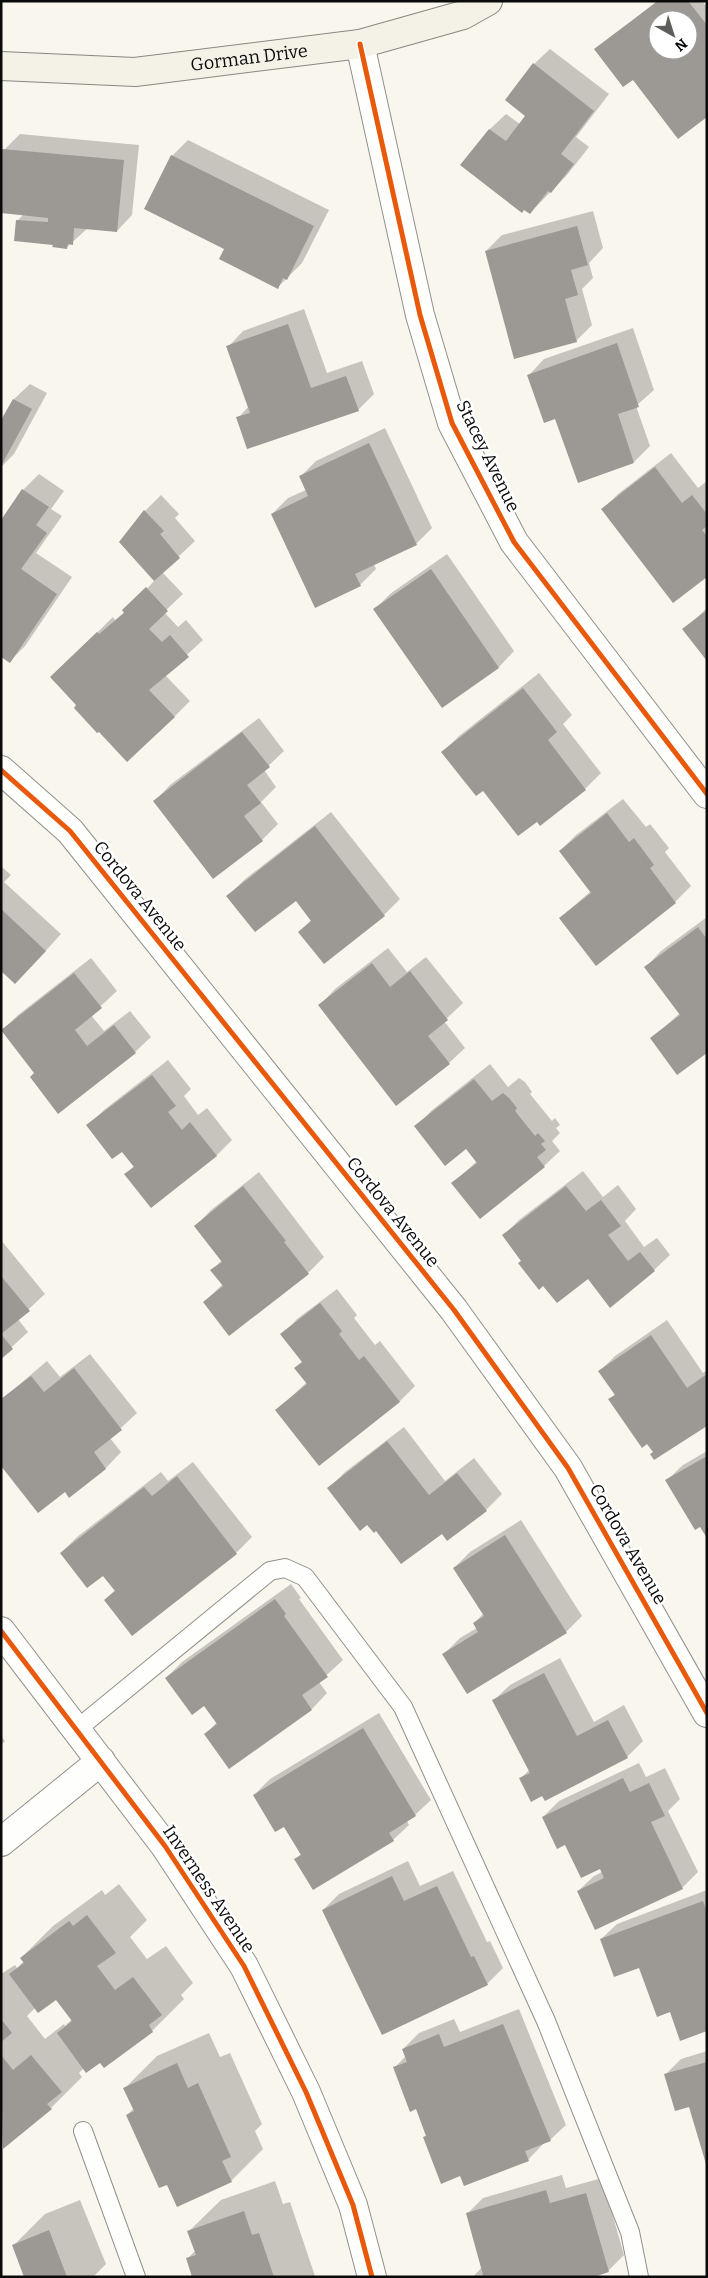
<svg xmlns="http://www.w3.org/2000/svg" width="708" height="2278" viewBox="0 0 708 2278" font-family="Bitter,serif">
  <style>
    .shadow { fill: #0003; fill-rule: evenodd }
    .building { fill: #9c9893; fill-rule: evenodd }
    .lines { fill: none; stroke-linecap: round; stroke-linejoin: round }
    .lane-casing { stroke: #92908c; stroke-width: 20 }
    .street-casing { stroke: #92908c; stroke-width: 30 }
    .secondary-casing { stroke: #888783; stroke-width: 30 }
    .lane { stroke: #fefefc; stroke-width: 18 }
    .street { stroke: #fefefc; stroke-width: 28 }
    .secondary { stroke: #f4f2e7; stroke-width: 28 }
    .cycleway-casing { stroke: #fff; stroke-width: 8 }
    .cycleway { stroke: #e8590c; stroke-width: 5 }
    .labels { text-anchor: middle; stroke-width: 5; stroke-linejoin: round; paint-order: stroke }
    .street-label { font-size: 18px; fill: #0a0a0a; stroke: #fff }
  </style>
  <rect width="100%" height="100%" fill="#f9f6ed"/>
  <path class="shadow" d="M657,1H702L707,7V116L633,78L596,49ZM658,20H688V50H658Z
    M550,49L609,94L576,137L589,147L567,175L530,213L462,165L490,129L506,114L520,124L526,115L534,64Z
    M20,134L139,145L132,215L117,231L88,228L67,247L54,244L18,220L24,214L1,212L4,150Z
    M188,140L329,210L302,263L278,287L226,249L146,209L172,156Z
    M593,211L603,248L589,263L593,278L582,289L592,325L576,341L486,251L502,235Z
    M304,309L327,373L362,361L374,394L358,410L238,418L249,406L228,347L243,331Z
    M633,328L654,390L636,406L650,446L634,462L529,375L544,359Z
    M30,384L47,393L14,454L1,467V423L14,399Z
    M385,428L432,528L416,544L374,564L376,569L360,585L272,514L288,498L306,490L300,477L316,461Z
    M671,453L698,488L707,481V575L603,509L618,494Z
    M39,474L64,491L51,509L62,516L36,553L72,577L25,646L10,661L23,490Z
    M161,495L179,514L175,518L195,541L162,572L183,594L164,612L178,627L186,620L203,640L165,675L190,701L174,717L77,705L67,662L113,617L115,620L125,612L155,580L120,542L145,511Z
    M447,554L514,651L499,667L442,707L375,609L390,594Z
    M707,608V659L684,630Z
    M539,673L572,715L563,724L601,773L585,789L537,821L483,789L443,752L459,736Z
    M259,718L284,751L264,770L276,787L261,802L278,824L262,840L155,801L170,785Z
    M623,799L646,827L650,824L669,848L665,852L691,886L675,902L596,965L560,918L591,891L560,851L576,835Z
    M331,812L400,899L384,915L300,932L312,919L296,899L228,896L244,880Z
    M1,866L11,875L4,882L61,934L31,967L1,970Z
    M707,917V1051L651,1039L680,1013L646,967L661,951Z
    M388,948L407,972L426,957L463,1003L444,1021L465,1048L449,1063L320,1005L335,989Z
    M91,958L117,991L91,1015L104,1031L130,1011L151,1037L135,1052L36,1073L2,1031L18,1015Z
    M168,1060L191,1089L184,1096L198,1115L207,1108L232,1140L216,1156L126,1174L134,1166L122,1150L88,1125L104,1110Z
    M490,1064L508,1087L519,1078L525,1082L532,1092L530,1094L552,1121L555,1118L560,1125L556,1128L560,1133L552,1141L560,1151L544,1166L453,1183L477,1161L466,1147L416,1127L431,1111Z
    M583,1171L603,1197L618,1185L636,1209L625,1221L644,1247L657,1238L670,1255L654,1270L588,1277L523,1261L504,1235L519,1220Z
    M259,1172L324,1257L308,1273L204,1302L223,1284L212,1270L222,1260L196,1226L211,1210Z
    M1,1240L45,1294L18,1319L28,1332L1,1357Z
    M337,1289L357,1315L354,1318L375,1345L380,1341L415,1386L400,1401L320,1464L277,1410L307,1382L303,1361L282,1335L297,1319Z
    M667,1320L703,1373L707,1370V1424L655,1459L654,1452L610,1400L615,1394L600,1371L615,1356Z
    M90,1354L137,1413L110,1438L121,1452L106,1468L70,1496L1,1400L47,1361L60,1377Z
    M404,1427L445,1481L474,1458L502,1494L486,1510L442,1532L329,1488L345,1472Z
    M707,1451V1536L667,1480L683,1465Z
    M193,1462L252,1537L236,1553L105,1600L115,1590L103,1574L61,1553L77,1537L161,1472L168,1481Z
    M521,1520L582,1616L566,1632L444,1654L460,1638L477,1628L474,1623L483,1614L454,1568L470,1552Z
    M291,1584L301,1598L299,1599L343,1660L319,1682L327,1693L312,1709L230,1767L206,1734L217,1722L204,1704L166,1678L182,1662Z
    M560,1658L594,1722L624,1705L643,1741L627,1757L545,1799L543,1794L521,1778L530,1769L494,1700L510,1685Z
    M379,1713L431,1800L415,1815L407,1821L409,1825L393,1840L296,1859L301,1854L285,1825L254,1795L270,1779Z
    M1,1736L5,1741L1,1745Z
    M639,1763L646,1777L665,1768L680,1799L668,1811L698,1872L682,1888L578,1891L594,1876L602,1872L601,1868L566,1844L543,1817L559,1801Z
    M408,1861L420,1886L453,1871L487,1942L490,1941L503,1968L487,1984L323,1910L339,1894Z
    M119,1884L147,1920L130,1937L147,1959L166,1946L193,1983L181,1995L184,1999L152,2031L105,2066L100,2061L84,2068L79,2073L82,2077L51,2108L3,2147L1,1974L15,1965L17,1968L24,1961L21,1958L53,1926L102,1890L105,1895ZM56,1998L72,2019L65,2026L64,2024L45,2039L27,2016L35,2008Z
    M707,1890V2030L670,2011L640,1966L601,1939L617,1924Z
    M519,2009L566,2125L550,2140L544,2143L528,2160L461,2175L424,2137L427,2135L417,2108L394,2068L406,2056L403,2049L419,2033L454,2019L460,2032Z
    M209,2033L220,2057L230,2053L262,2124L255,2131L263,2149L231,2181L168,2183L127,2115L134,2108L125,2088L157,2056Z
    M707,2051V2161L690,2105L665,2075L681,2059Z
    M562,2175L566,2188L602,2178L624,2255L608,2271L595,2275L596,2277H473L482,2267L467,2214L483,2198Z
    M275,2181L283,2204L290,2202L315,2276L194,2277L187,2259L195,2251L189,2231L221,2200Z
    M80,2200L106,2264L93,2277H26L13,2246L45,2214Z"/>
  <path class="building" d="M658,1H688L707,25V117L678,139L633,80L623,87L594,49ZM658,20H688V50H658Z
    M533,63L594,111L561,154L574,164L551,193L548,191L530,214L524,210L522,213L460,165L489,129L506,141L525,116L505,100Z
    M2,149L124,160L117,232L74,228L73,245L68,244L67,249L52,247L53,245L14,241L16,220L48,222V218L1,213Z
    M171,155L314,226L287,280L283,278L278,289L219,259L224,249L144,209Z
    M577,226L588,265L571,270L578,295L565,299L577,342L514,359L485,251Z
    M288,324L311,388L346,376L359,411L247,449L236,417L250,413L226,346Z
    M617,343L639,407L618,414L634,463L578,483L555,419L544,423L527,375Z
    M13,399L32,409L1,466V420Z
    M369,443L417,545L355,574L361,586L315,608L271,514L308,496L299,476Z
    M655,467L682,503L692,495L707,514V526L702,530L707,536V577L673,603L601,509Z
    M22,489L49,507L36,525L47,533L21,569L57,594L10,663L1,657V520Z
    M144,510L164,531L160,534L180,558L154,581L119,542Z
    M431,569L499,668L442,708L373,609Z
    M146,587L168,611L149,629L162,642L170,635L189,657L149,690L175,717L127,762L99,732L97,733L74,708L76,705L50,677L97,632L99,634L124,613L122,610Z
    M707,610V661L682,629Z
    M523,688L557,732L548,740L586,790L540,826L537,822L518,836L483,791L476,796L441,752Z
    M242,732L270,767L247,785L261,803L244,816L263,841L213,879L153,801Z
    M607,813L629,842L634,838L654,865L650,868L676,903L596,966L559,918L591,893L559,851Z
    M315,826L385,916L324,964L298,932L311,921L296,901L255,932L226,896Z
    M1,909L46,951L15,984L1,971Z
    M698,927L707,939V1053L677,1075L650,1038L680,1015L644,967Z
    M372,963L390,987L410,971L448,1020L428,1036L450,1064L396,1106L318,1005Z
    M74,973L102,1008L75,1030L87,1046L114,1025L136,1053L58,1114L30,1077L34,1073L1,1030Z
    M152,1075L176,1106L168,1112L182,1130L190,1122L217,1156L151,1208L124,1174L134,1167L122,1152L112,1159L86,1125Z
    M474,1079L492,1101L503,1093L509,1098L517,1108L515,1111L535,1136L538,1133L545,1141L541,1144L546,1150L537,1157L545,1167L480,1219L451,1183L477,1163L466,1149L445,1166L414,1126Z
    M243,1186L286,1241L284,1242L309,1274L229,1336L203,1302L223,1286L210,1270L222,1262L194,1226Z
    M566,1186L586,1211L601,1200L621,1226L608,1235L628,1261L640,1252L655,1271L610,1308L588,1279L557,1303L543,1286L539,1290L518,1263L521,1261L502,1235Z
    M1,1276L30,1311L1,1334L13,1349L1,1359Z
    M320,1303L342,1331L339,1334L359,1360L364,1356L400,1402L319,1466L275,1410L307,1384L294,1368L302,1362L280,1334Z
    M651,1335L687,1388L707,1374V1426L654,1460L650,1454L653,1452L647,1444L642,1448L608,1399L615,1395L598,1371Z
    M74,1368L122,1430L94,1452L106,1469L69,1498L65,1492L38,1513L1,1466V1399L31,1376L44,1392Z
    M387,1441L429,1495L457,1473L487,1511L447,1541L442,1534L401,1564L376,1531L374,1533L367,1525L360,1531L327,1488Z
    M707,1456V1538L700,1527L695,1530L665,1480Z
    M177,1476L237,1554L132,1636L104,1600L115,1591L103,1576L87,1588L60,1553L144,1487L152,1496Z
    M505,1535L567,1633L467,1694L442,1654L478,1632L473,1623L484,1616L453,1568Z
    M275,1599L286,1614L284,1616L328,1677L302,1695L312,1710L229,1769L204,1734L217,1724L204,1706L192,1715L165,1678Z
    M544,1673L577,1736L608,1720L628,1758L545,1801L542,1796L531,1802L519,1778L530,1773L492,1700Z
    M363,1728L416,1816L389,1833L394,1841L313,1890L294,1859L301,1855L284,1827L275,1832L253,1795Z
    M623,1778L630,1792L649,1783L665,1816L651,1822L683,1889L595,1930L577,1891L604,1878L600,1869L581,1878L565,1845L557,1849L542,1817Z
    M392,1876L404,1901L437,1886L471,1957L474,1956L488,1985L382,2035L322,1910Z
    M703,1901L707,1912V2031L680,2041L670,2012L657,2017L639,1968L614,1977L600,1939Z
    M87,1915L116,1953L97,1966L115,1990L133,1977L162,2015L149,2025L153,2032L104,2068L100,2063L86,2073L57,2033L72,2021L56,2000L38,2013L9,1974L24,1963L20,1958L69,1921L73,1926Z
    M1,2019L12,2033L1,2042Z
    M503,2024L551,2141L525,2151L529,2161L464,2186L460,2176L441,2184L423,2137L426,2136L416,2109L410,2112L393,2067L407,2062L402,2049L439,2034L444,2047Z
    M1,2055L13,2070L31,2055L62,2092L47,2104L52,2109L3,2149Z
    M707,2062V2164H706L689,2107L675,2111L664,2074Z
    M177,2063L188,2088L198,2083L231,2157L222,2161L232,2182L177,2207L167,2185L159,2188L126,2115L134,2111L123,2088Z
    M546,2190L550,2203L586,2193L609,2272L594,2277H480L483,2275L466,2213Z
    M244,2211L252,2235L259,2233L274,2277H192L186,2258L196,2255L187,2231Z
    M49,2230L67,2277H24L12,2245Z"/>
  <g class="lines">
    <defs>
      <path id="lane" d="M76,1730L270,1571L285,1568L305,1577L403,1707L546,2021L630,2232L639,2277
        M83,2131L136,2277"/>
      <path id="street" d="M360,44L420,315L452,423L514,542L707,794
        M1,770L70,831L454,1310L568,1468L707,1713
        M1,1631L165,1846L244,1966L306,2092L353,2205L372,2277
        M1,1842L101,1761"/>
      <g id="secondary">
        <path id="s1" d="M1,66L135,72L360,44L463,15L488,1"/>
      </g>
    </defs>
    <use href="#lane" class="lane-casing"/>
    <use href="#street" class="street-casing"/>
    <use href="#secondary" class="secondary-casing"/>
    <use href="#lane" class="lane"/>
    <use href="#street" class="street"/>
    <use href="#secondary" class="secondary"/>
    <defs>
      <path id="cycleway" d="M360,44L420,315L452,423L514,542L707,794
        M1,770L70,831L454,1310L568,1468L707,1713
        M1,1631L165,1846L244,1966L306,2092L353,2205L372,2277"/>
    </defs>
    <use href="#cycleway" class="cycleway-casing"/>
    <use href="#cycleway" class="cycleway"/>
  </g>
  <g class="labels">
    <g class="street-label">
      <text dy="6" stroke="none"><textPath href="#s1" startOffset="249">Gorman Drive</textPath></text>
      <text transform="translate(488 456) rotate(64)" y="6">Stacey Avenue</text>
      <text transform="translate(140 896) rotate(51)" y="6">Cordova Avenue</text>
      <text transform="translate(393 1212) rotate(51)" y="6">Cordova Avenue</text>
      <text transform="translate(628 1544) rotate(60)" y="6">Cordova Avenue</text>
      <text transform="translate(209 1889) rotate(56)" y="6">Inverness Avenue</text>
    </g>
  </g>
  <rect width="708" height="2278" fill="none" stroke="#0a0a0a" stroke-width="5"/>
  <g transform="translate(673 35) rotate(141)"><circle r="24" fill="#ffffff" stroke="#9d9d9d"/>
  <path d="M0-4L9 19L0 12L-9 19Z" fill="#5e5d59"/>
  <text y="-8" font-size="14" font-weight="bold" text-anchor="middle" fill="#0a0a0a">N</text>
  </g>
</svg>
